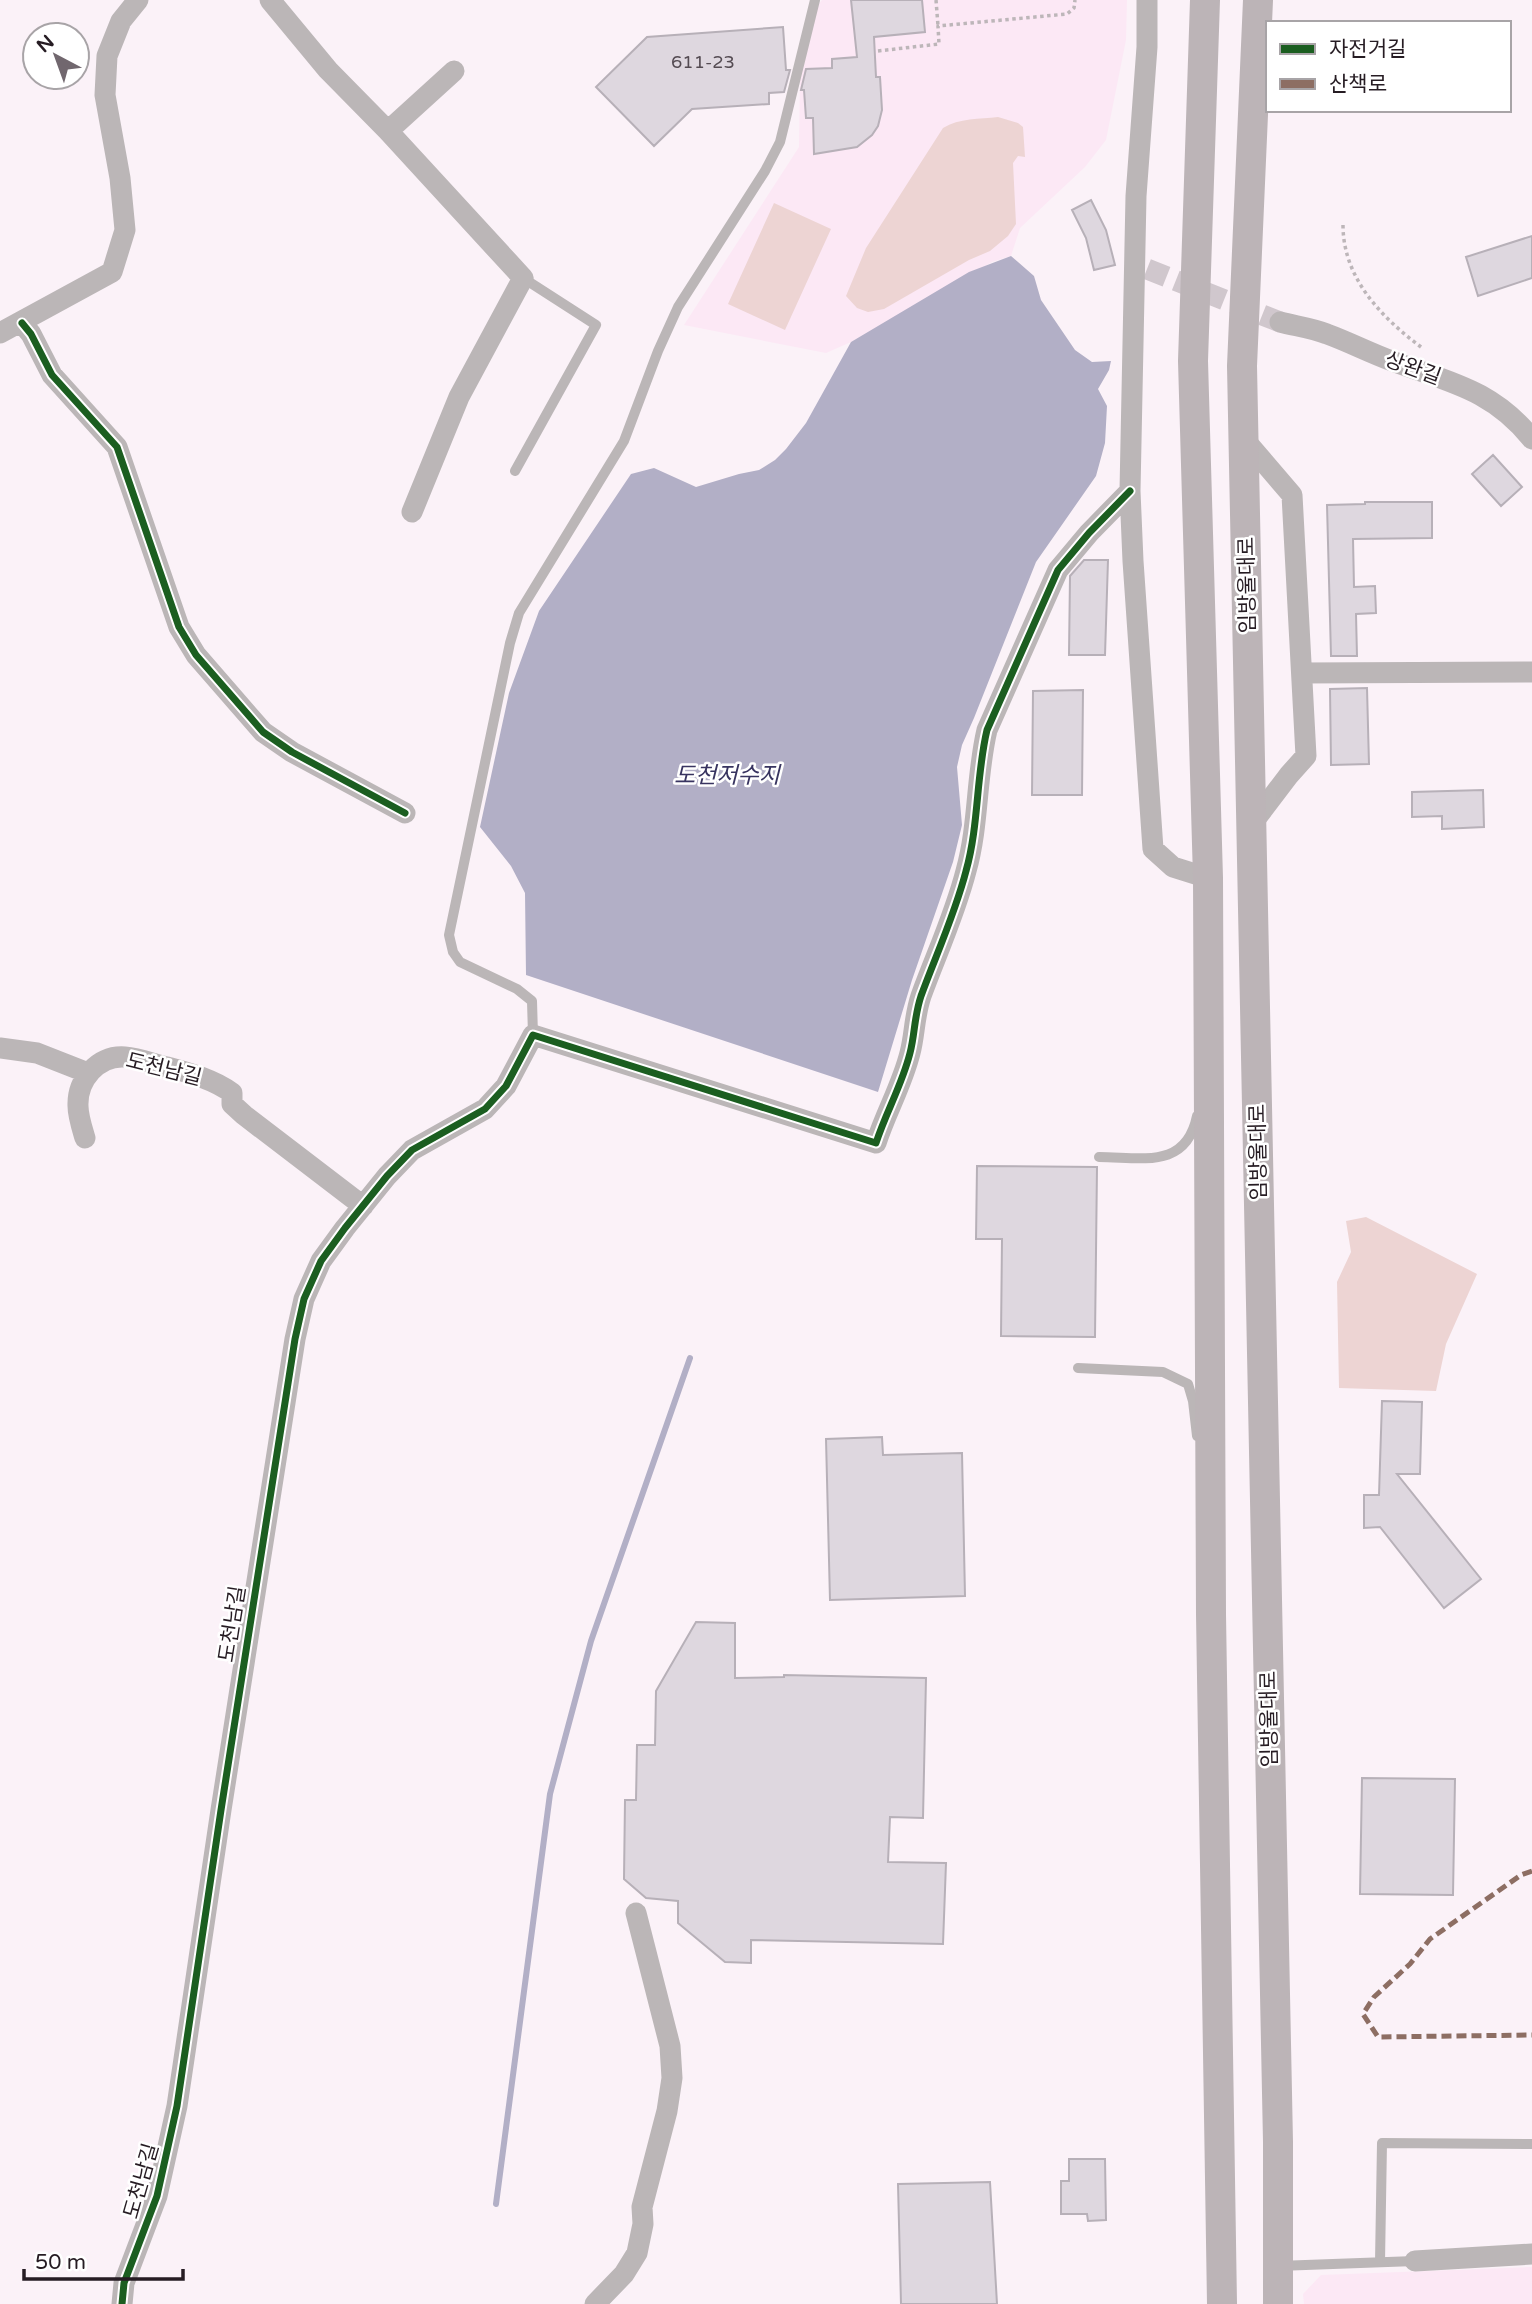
<svg xmlns="http://www.w3.org/2000/svg" width="1532" height="2304" viewBox="0 0 1532 2304" font-family="'Varela Round','Noto Sans KR',sans-serif">
  <style>
    .built { fill: #fce8f5 }
    .green { fill: #edd4d3 }
    .water { fill: #b2afc6 }
    .lines { fill: none; stroke-linecap: round; stroke-linejoin: round }
    .stream { stroke: #b2afc6; stroke-width: 6 }
    .building { fill: #ded7df; stroke: #b7b0b8; stroke-width: 2 }
    .minor-tunnel { stroke: #d0c7cd; stroke-width: 21; stroke-dasharray: 21 10; stroke-linecap: butt }
    .path { stroke: #bdb6b9; stroke-width: 3.5; stroke-dasharray: 3.5 3.5; stroke-linecap: butt }
    .service { stroke: #bbb6b7; stroke-width: 10 }
    .minor { stroke: #bbb6b7; stroke-width: 21 }
    .secondary { stroke: #bcb4b7; stroke-width: 30 }
    .quiet { stroke: #8d6e63; stroke-width: 5; stroke-dasharray: 10 5; stroke-linecap: butt }
    .cycleway-casing { stroke: #fff; stroke-width: 11 }
    .cycleway { stroke: #1b5e20; stroke-width: 7 }
    .labels { text-anchor: middle; stroke-width: 5; stroke-linejoin: round; paint-order: stroke }
    .number-label { font-size: 18px; fill: #544b52 }
    .street-label { font-size: 21px; fill: #261c23; stroke: #fff }
    .water-label { font-size: 23px; font-style: italic; fill: #383460; stroke: #fff }
  </style>
  <rect width="100%" height="100%" fill="#fbf2f8"/>
  <path class="built" d="M822,0H1127L1126,40L1106,140L1085,167L1020,228L1011,256L992,262L851,342L826,353L684,325L799,147L800,78L818,5Z
    M1532,2267V2304H1304L1303,2294L1321,2275Z"/>
  <path class="green" d="M998,117L1018,123L1023,127L1025,157L1018,156L1013,163L1016,224L1008,236L990,251L969,260L884,309L868,312L857,308L846,296L866,248L943,128C959,118 980,119 998,117Z
    M774,203L831,229L785,330L728,304Z
    M1366,1217L1477,1274L1446,1344L1436,1391L1339,1388L1337,1282L1351,1252L1346,1221Z"/>
  <path class="water" d="M1011,256L1034,276L1041,300L1075,350L1092,362L1111,361L1109,370L1098,389L1107,406L1105,443L1096,476L1036,562L974,718L962,745L957,767L962,825L953,862L912,980L878,1092L526,975L525,893L511,866L480,827L509,693L539,611L631,474L654,468L696,487L739,474L759,470L775,460L786,449L806,423L851,342L969,272Z"/>
  <g class="lines">
    <path class="stream" d="M496,2204L550,1794L591,1641L690,1358"/>
  </g>
  <path class="building" d="M851,0H922L925,32L874,37L876,77H880L882,110L878,126L872,135L857,147L814,154L813,118H806L804,90H801L806,69L832,68V59L857,57Z
    M783,27L786,70H790L784,92L769,93V104L692,109L654,146L596,87L647,37Z
    M1091,200L1106,230L1115,265L1094,270L1086,238L1072,210Z
    M1532,236V278L1478,296L1466,257Z
    M1493,455L1522,487L1501,506L1472,474Z
    M1365,502H1432V538L1353,539L1354,587L1375,586L1376,613L1356,614L1357,656H1331L1327,505L1365,504Z
    M1084,560H1108L1105,655H1069L1070,576Z
    M1367,688L1369,764L1331,765L1330,689Z
    M1083,690L1082,795H1032L1033,691Z
    M1483,790L1484,827L1442,829V816L1412,817V792Z
    M977,1166L1097,1167L1095,1337L1001,1336L1002,1239H976Z
    M1382,1401L1422,1402L1420,1474H1397L1481,1579L1444,1608L1380,1527L1364,1528V1495H1379Z
    M882,1437L883,1455L962,1453L965,1596L830,1600L826,1439Z
    M696,1622L735,1623V1678L784,1677V1675L926,1678L923,1818L890,1817L888,1862L946,1863L943,1944L751,1940V1963L725,1962L678,1923V1901L646,1898L624,1879L625,1800H636L637,1745H655L656,1691Z
    M1362,1778L1455,1779L1453,1895L1360,1894Z
    M1069,2159H1105L1106,2220L1088,2221L1087,2214H1061V2181H1069Z
    M990,2182L997,2304H901L898,2184Z"/>
  <g class="lines">
    <path class="minor-tunnel" d="M1147,269L1280,322"/>
    <path class="path" d="M936,0L938,26
      M878,51L939,44L938,26L1067,14L1074,8L1075,0
      M1343,225C1343,278 1381,317 1421,347"/>
    <path class="service" d="M515,471L596,325L523,278
      M533,1035L532,1001L517,989L460,962L453,952L449,935L510,643L519,613L624,441L658,351L678,307L765,171L780,142L815,0
      M1099,1157C1141,1157 1186,1170 1197,1116
      M1078,1368L1163,1372L1188,1384L1193,1401L1197,1436
      M1380,2262L1382,2143L1532,2144
      M1278,2266L1415,2261"/>
    <path class="minor" d="M270,0L328,70L388,131L523,278L459,397L412,512
      M1147,0V47L1136,196L1130,491L1133,561L1153,849L1173,867L1208,878
      M388,131L454,71
      M1280,322C1295,326 1312,328 1327,334C1349,342 1370,353 1392,361C1448,382 1492,389 1532,439
      M22,323L31,334L52,375L117,447L179,627L196,655L263,732L292,752L405,813
      M0,333L112,272L125,230L120,178L105,95L107,56L121,21L138,0
      M1244,439L1292,495L1306,756L1289,775L1251,825
      M1302,673L1532,672
      M0,1048L37,1053L88,1073
      M85,1138C82,1128 78,1116 78,1106C77,1080 98,1055 125,1057C139,1058 154,1064 167,1067C189,1073 213,1079 232,1093V1104L244,1115L363,1206
      M1415,2261L1532,2254
      M122,2304L124,2283L157,2196L177,2106L221,1810L295,1339L304,1299L321,1261L345,1228L387,1176L412,1150L485,1109L506,1086L533,1035L876,1143C886,1112 902,1085 910,1053C915,1034 914,1017 921,996C936,955 955,914 966,871C979,825 976,776 987,730L1058,570L1089,533L1130,491
      M595,2304L624,2274L637,2253L643,2224L642,2207L667,2111L672,2078L670,2046L636,1913"/>
    <path class="secondary" d="M1205,0L1193,361L1208,878L1211,1614L1222,2304
      M1258,0L1242,366L1278,2142V2304"/>
    <path class="quiet" d="M1532,1871L1521,1875L1430,1939L1410,1964L1374,1997L1363,2014L1378,2037L1532,2035"/>
    <defs>
      <path id="cycleway" d="M22,323L31,334L52,375L117,447L179,627L196,655L263,732L292,752L405,813
        M122,2304L124,2283L157,2196L177,2106L221,1810L295,1339L304,1299L321,1261L345,1228L387,1176L412,1150L485,1109L506,1086L533,1035L876,1143C886,1112 902,1085 910,1053C915,1034 914,1017 921,996C936,955 955,914 966,871C979,825 976,776 987,730L1058,570L1089,533L1130,491"/>
    </defs>
    <use href="#cycleway" class="cycleway-casing"/>
    <use href="#cycleway" class="cycleway"/>
  </g>
  <g class="labels">
    <g class="number-label">
      <text x="703" y="68">611-23</text>
    </g>
    <g class="street-label">
      <text transform="translate(1413 368) rotate(20)" y="7">상완길</text>
      <text transform="translate(1247 585) rotate(-91)" y="7">임방울대로</text>
      <text transform="translate(164 1069) rotate(14)" y="7">도천남길</text>
      <text transform="translate(1258 1152) rotate(-91)" y="7">임방울대로</text>
      <text transform="translate(232 1624) rotate(-81)" y="7">도천남길</text>
      <text transform="translate(1269 1719) rotate(-91)" y="7">임방울대로</text>
      <text transform="translate(141 2181) rotate(-74)" y="7">도천남길</text>
    </g>
    <g class="water-label">
      <text x="727" y="783">도천저수지</text>
    </g>
  </g>
  <rect x="1266" y="21" width="245" height="91" fill="#ffffff" stroke="#a8a4a7" stroke-width="2"/>
  <rect x="1280" y="44" width="35" height="10" fill="#1b5e20" stroke="#a8a4a7" stroke-width="2"/>
  <text x="1329" y="56" font-size="21" fill="#261c23">자전거길</text>
  <rect x="1280" y="79" width="35" height="10" fill="#8d6e63" stroke="#a8a4a7" stroke-width="2"/>
  <text x="1329" y="91" font-size="21" fill="#261c23">산책로</text>
  <g transform="translate(56 56) rotate(319)"><circle r="33" fill="#ffffff" stroke="#a8a4a7" stroke-width="2"/>
  <path d="M0-5L12 26L0 18L-12 26Z" fill="#71676e"/>
  <text y="-10" font-size="19" font-weight="bold" text-anchor="middle" fill="#261c23">N</text>
  </g>
  <path d="M24 2269v10h159v-10" fill="none" stroke="#261c23" stroke-width="3.5"/>
  <text x="35" y="2269" font-size="21" fill="#261c23" stroke="#ffffff" stroke-width="5" paint-order="stroke">50 m</text>
</svg>
